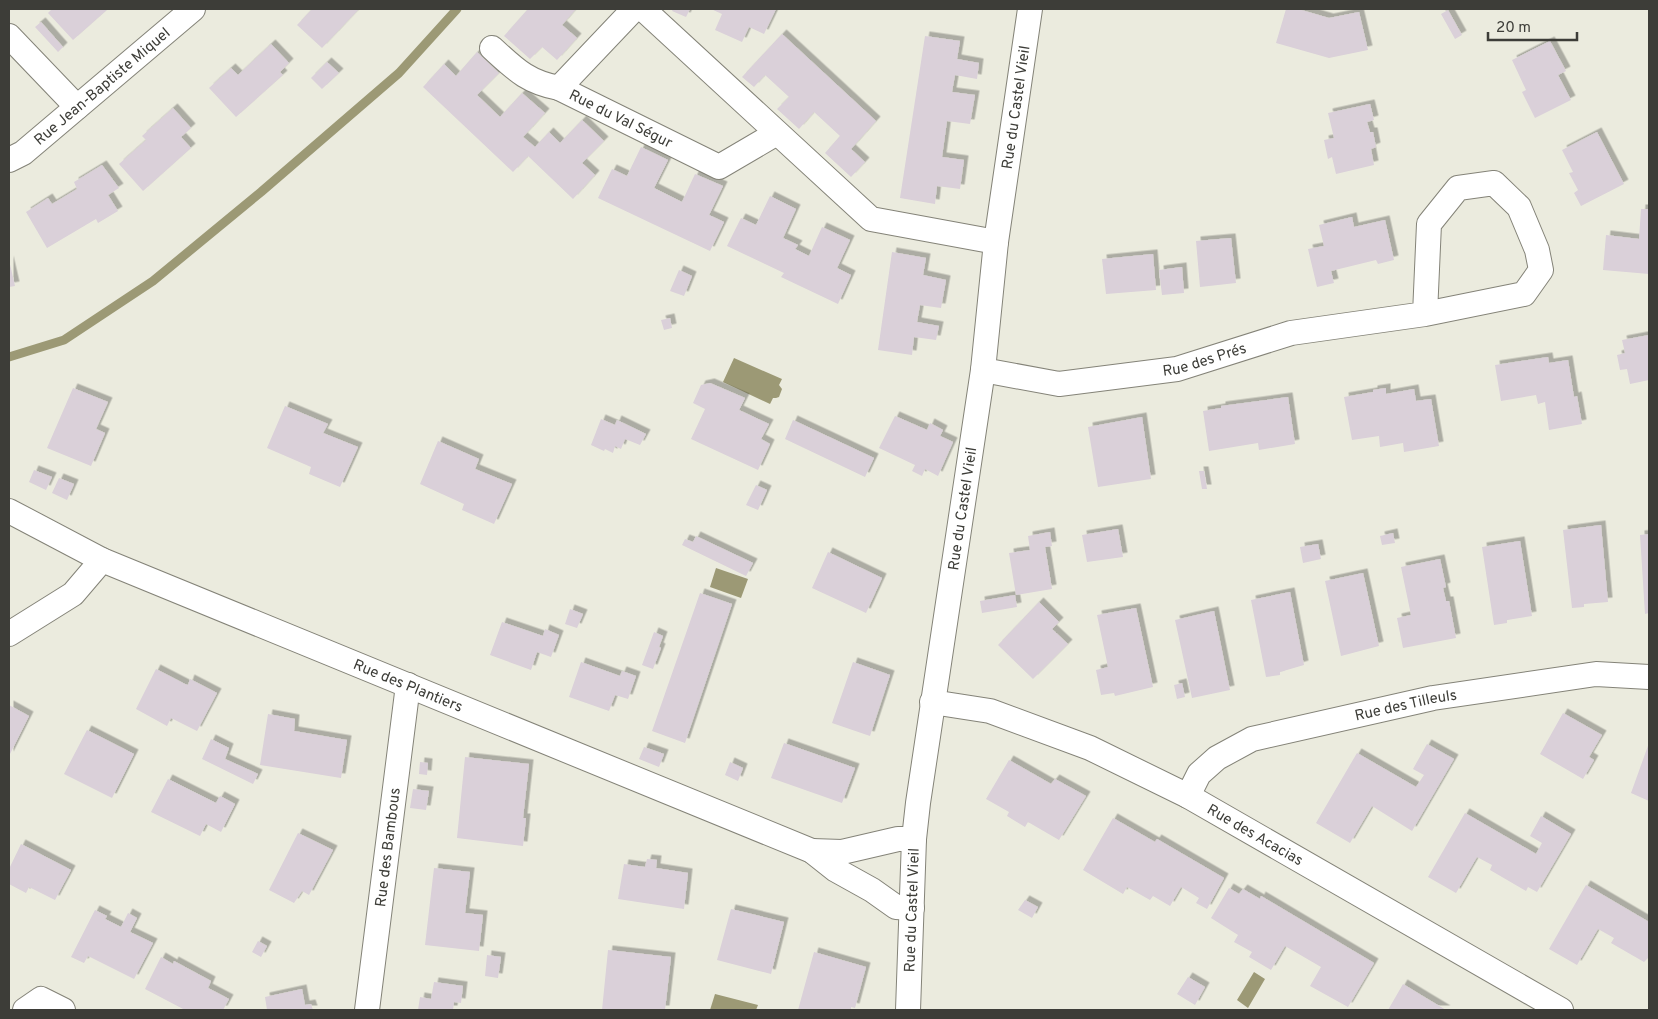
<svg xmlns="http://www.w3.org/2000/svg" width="1658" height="1019" viewBox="0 0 1658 1019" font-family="Overpass,sans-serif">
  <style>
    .water { fill: #9c9975 }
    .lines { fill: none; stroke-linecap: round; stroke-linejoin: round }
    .stream { stroke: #9c9975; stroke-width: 9 }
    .building { fill: #dad0d9; filter: url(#shadow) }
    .street-casing { stroke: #848378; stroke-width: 26 }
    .street { stroke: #fff; stroke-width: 24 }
    .labels { text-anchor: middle; stroke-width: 4; stroke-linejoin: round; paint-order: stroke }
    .street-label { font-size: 15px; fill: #3d3d38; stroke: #ebebde }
  </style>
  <defs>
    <filter id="shadow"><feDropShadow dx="4.5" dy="-4.5" stdDeviation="0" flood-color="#0004"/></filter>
  </defs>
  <rect width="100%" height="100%" fill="#ebebde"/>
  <path class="water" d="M734,358L782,379L779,385L782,389L779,397L776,398H773L770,404L723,382Z
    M716,568L748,579L741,598L710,587Z
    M1254,972L1265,979L1248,1008L1237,1000Z
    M715,994L758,1005L756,1010H710Z"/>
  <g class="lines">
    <path class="stream" d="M9,357L64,340L153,281L261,192L399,73L457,9"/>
  </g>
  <path class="building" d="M52,9H108L73,40L48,13Z
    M312,9H359L322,48L297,25Z
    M528,9H576L562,25L577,38L557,60L542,47L530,59L504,36Z
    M673,9H690L686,17L672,11Z
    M711,9H776L764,34L749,27L742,42L715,30L722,14Z
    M1286,9H1298L1329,18L1359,12L1368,50L1329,58L1276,43Z
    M1448,10L1462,35L1455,39L1441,14Z
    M41,22L63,47L58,52L35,27Z
    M782,34L876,121L851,149L865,162L851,177L825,153L840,136L814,112L799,129L777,109L789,97L765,75L754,87L742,77Z
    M925,36L960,41L957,59L979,63L977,79L955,75L952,92L975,95L970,124L947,121L942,157L964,160L960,189L937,186L935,204L900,198Z
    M1550,41L1566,71L1558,75L1571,100L1535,118L1522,92L1526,90L1512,60Z
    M271,44L289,63L280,72L283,75L236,117L209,88L231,68L238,75Z
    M477,52L499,73L477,95L500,117L522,93L545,113L523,137L535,147L549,132L560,143L582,120L604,141L582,163L595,175L573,199L528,156L513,172L423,87L444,64L456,76Z
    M327,62L339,73L322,89L311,78Z
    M1370,104L1374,120L1367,122L1370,132H1373L1376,147L1371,149L1374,165L1336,174L1332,157L1328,159L1324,140L1334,138L1328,113Z
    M173,108L191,128L181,137L191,148L143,191L119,164L146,140L142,136Z
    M1597,132L1624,184L1581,206L1574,193L1578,190L1569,173L1573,172L1562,150Z
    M641,147L668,160L654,188L682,202L695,174L723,186L709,215L724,222L710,251L598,198L612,169L627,176Z
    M102,165L119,188L108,195L118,211L98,223L96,219L47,248L26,212L48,198L52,204L77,189L74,182Z
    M770,196L796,209L783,238L798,245L795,249L809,256L822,227L850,240L837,268L851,275L838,304L781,277L784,273L727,246L741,218L756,225Z
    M1641,209H1649V274L1603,270L1606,235L1639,239Z
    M1352,217L1354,227L1385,220L1394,260L1378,264L1376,260L1331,271L1334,283L1317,287L1308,249L1324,246L1319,225Z
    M1231,238L1236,283L1200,287L1196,241Z
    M892,252L926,258L923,275L946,280L941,308L920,305L917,322L939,326L936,340L914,337L912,355L878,350Z
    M1153,254L1156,290L1106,294L1102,259Z
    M9,260L15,286L9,287Z
    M1182,267L1184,293L1162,295L1159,270Z
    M679,270L692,276L684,296L670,291Z
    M670,318L672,328L664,330L661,320Z
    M1649,335V380L1630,384L1627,369L1620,370L1617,355L1625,353L1622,340Z
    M1548,357L1549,363L1568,360L1574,397L1577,396L1582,424L1549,430L1545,402L1538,404L1536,395L1501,401L1495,365Z
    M710,383L745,398L739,410L769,424L761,439L770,444L758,470L691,439L705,409L693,403L701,385Z
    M73,388L108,402L96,429L105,433L91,466L47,448Z
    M1386,388V394L1414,389L1416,401L1431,399L1439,446L1404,452L1403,443L1380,447L1379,436L1352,440L1344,397L1373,392V390Z
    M1288,397L1295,444L1259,450L1258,443L1209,451L1203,411L1221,408V406Z
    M285,406L328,424L323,433L358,447L340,487L309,474L311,467L267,448Z
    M895,416L927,430L930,423L943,430L940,436L953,442L938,476L925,469L922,476L912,471L915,465L879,448Z
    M1142,417L1151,479L1098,487L1088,427Z
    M601,419L615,425L617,420L646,434L640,445L625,439L621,449L615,446L613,453L605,449L604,451L591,445Z
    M793,420L874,458L865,477L785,439Z
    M438,441L479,459L475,469L512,484L494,524L462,510L464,504L420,484Z
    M34,470L52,477L46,490L29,482Z
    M1199,471H1204L1207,489H1202Z
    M59,478L74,484L67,500L52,493Z
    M756,485L767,490L758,510L746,505Z
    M1601,525L1608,602L1584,604V607L1572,608L1563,530Z
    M1118,529L1123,557L1087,562L1082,535Z
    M1050,532L1052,546L1045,547L1052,589L1016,595L1009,553L1030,550L1028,536Z
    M1393,533L1395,543L1382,545L1380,536Z
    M1649,534V613L1645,614L1640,535Z
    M696,536L753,563L746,576L682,545L685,539L693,542Z
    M1520,541L1532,616L1507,620V623L1494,625L1482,547Z
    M1318,544L1321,559L1303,563L1300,547Z
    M828,552L882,578L866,613L812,588Z
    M1440,559L1446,587L1443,588L1446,601H1449L1456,638L1403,648L1397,618L1411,615L1401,567Z
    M1363,573L1379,646L1341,656L1325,581Z
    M1290,592L1304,665L1280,672V675L1266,677L1251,600Z
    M700,593L732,604L685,743L652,731Z
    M1015,595L1017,607L982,613L980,601Z
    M1039,602L1059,622L1052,629L1068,644L1033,679L998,645Z
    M1136,608L1153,687L1115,696L1114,693L1101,695L1096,670L1108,667L1097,615Z
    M570,609L583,614L577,628L565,624Z
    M1214,611L1230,690L1192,698L1175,620Z
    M502,622L543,636L545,629L559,635L551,657L537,652L531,670L490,655Z
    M654,632L663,636L659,647L661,648L653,669L642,665Z
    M581,662L620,676L622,671L636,676L628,699L615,695L609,711L569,697Z
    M853,662L890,675L870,736L832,723Z
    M156,669L185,684L188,685L190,679L217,693L197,731L171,718L167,726L136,709Z
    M1182,683L1185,697L1177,699L1174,685Z
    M9,705L29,716L9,756Z
    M1563,713L1602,735L1589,757L1594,760L1583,779L1540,754Z
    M268,714L295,719L294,731L347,740L341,778L260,765Z
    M87,730L134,754L112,798L64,774Z
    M211,739L229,748L225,759L258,774L253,784L202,759Z
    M784,743L855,768L842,803L771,778Z
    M1649,743V801L1631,793Z
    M1427,744L1454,759L1412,831L1372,806L1350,843L1316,823L1357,753L1416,787L1424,775L1413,769Z
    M644,747L664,754L659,767L639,759Z
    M465,757L529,764L523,818H526L523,846L457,838Z
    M1009,760L1051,784L1055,779L1086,796L1059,840L1028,822L1025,827L1007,816L1009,812L986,799Z
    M420,762L428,763L427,775L419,774Z
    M730,762L743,768L738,781L725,775Z
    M168,779L216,803L220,796L235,804L221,832L206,824L200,836L151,812Z
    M413,789L429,791L426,810L410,808Z
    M1465,813L1536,854L1542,843L1530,836L1541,816L1571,834L1537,892L1528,887L1526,891L1490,870L1492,865L1477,857L1456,893L1428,877Z
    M1113,818L1155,842L1157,839L1224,878L1207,909L1196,903L1199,898L1181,887L1170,906L1153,896L1150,900L1127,887L1123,894L1083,870Z
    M298,833L333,850L309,895L302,891L294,903L269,890Z
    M21,844L71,870L55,900L29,887L26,893L9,884V869Z
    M647,859L657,860L656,868L688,873L684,909L618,899L624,864L645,867Z
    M434,868L470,872L465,913L483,915L479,951L425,945Z
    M1586,885L1649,922V959L1648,958L1644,962L1611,943L1614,938L1598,929L1577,965L1549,949Z
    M1229,888L1239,894L1243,889L1260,899L1261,896L1374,963L1348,1007L1310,986L1321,967L1285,946L1271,970L1249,957L1252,952L1234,942L1238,935L1211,918Z
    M1025,900L1038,907L1032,918L1018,910Z
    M731,909L784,922L771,974L717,960Z
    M95,910L107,916L105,919L121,927L128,913L137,918L130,932L153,943L134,979L88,956L84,963L71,957Z
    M258,941L267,946L261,957L252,952Z
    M608,950L671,957L665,1010H602Z
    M814,952L866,967L855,1008L851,1007V1010H798Z
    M487,955L501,957L498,978L485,976Z
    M161,957L173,964L174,961L211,981L208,988L229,999L223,1010H185L145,989Z
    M1188,977L1205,987L1195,1005L1177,994Z
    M434,982L463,986L461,1003L454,1002L453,1010H418L420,997L431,999Z
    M1403,984L1426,998L1446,1010H1388Z
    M302,989L305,1005L311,1004L313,1010H267L265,997Z"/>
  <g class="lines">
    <defs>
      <g id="street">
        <path id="s1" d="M634,9L559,88L719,167L777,133"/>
        <path d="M643,9L871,219L996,242"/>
        <path d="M9,36L77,107"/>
        <path d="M492,48C515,69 527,82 559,88"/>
        <path id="s2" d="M9,160L23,153L193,9"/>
        <path id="s3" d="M983,370L1059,384L1177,369L1291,333L1425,314L1524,294L1541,270L1537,250L1519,207L1494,183L1458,188L1429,224L1425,314"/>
        <path id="s4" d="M9,511L102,560L812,851L836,870L872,890L896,907L912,908"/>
        <path d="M9,634L73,594L102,560"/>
        <path id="s5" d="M932,702L990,711L1090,748L1188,796L1561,1010"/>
        <path id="s6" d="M1188,796L1199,774L1217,758L1252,739L1433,698L1596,674L1649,677"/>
        <path d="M812,851L842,852L898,839H914"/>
        <path d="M25,1010L41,999L63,1010"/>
        <path id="s7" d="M367,1010L408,685"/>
        <path id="s8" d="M908,1010L914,839L918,803L983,370L996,242L1030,9"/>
      </g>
    </defs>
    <use href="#street" class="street-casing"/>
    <use href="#street" class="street"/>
  </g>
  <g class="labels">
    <g class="street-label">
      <text dy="5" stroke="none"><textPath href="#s2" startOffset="119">Rue Jean-Baptiste Miquel</textPath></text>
      <text dy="5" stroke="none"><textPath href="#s8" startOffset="910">Rue du Castel Vieil</textPath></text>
      <text dy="5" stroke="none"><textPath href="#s1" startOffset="178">Rue du Val Ségur</textPath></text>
      <text dy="5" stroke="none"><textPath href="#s3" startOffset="225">Rue des Prés</textPath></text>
      <text dy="5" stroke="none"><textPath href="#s8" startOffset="505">Rue du Castel Vieil</textPath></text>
      <text dy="5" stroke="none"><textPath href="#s4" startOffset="436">Rue des Plantiers</textPath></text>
      <text dy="5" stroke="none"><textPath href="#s6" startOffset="246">Rue des Tilleuls</textPath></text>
      <text dy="5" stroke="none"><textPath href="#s5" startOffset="352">Rue des Acacias</textPath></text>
      <text dy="5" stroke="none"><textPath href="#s7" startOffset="164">Rue des Bambous</textPath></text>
      <text dy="5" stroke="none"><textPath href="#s8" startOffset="100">Rue du Castel Vieil</textPath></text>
    </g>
  </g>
  <rect width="1658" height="1019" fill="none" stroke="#3d3d38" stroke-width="20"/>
  <path d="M1488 32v8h89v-8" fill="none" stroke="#3d3d38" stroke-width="2.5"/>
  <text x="1496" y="32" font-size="15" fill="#3d3d38" stroke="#ebebde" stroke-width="4" paint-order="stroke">20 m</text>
</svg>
